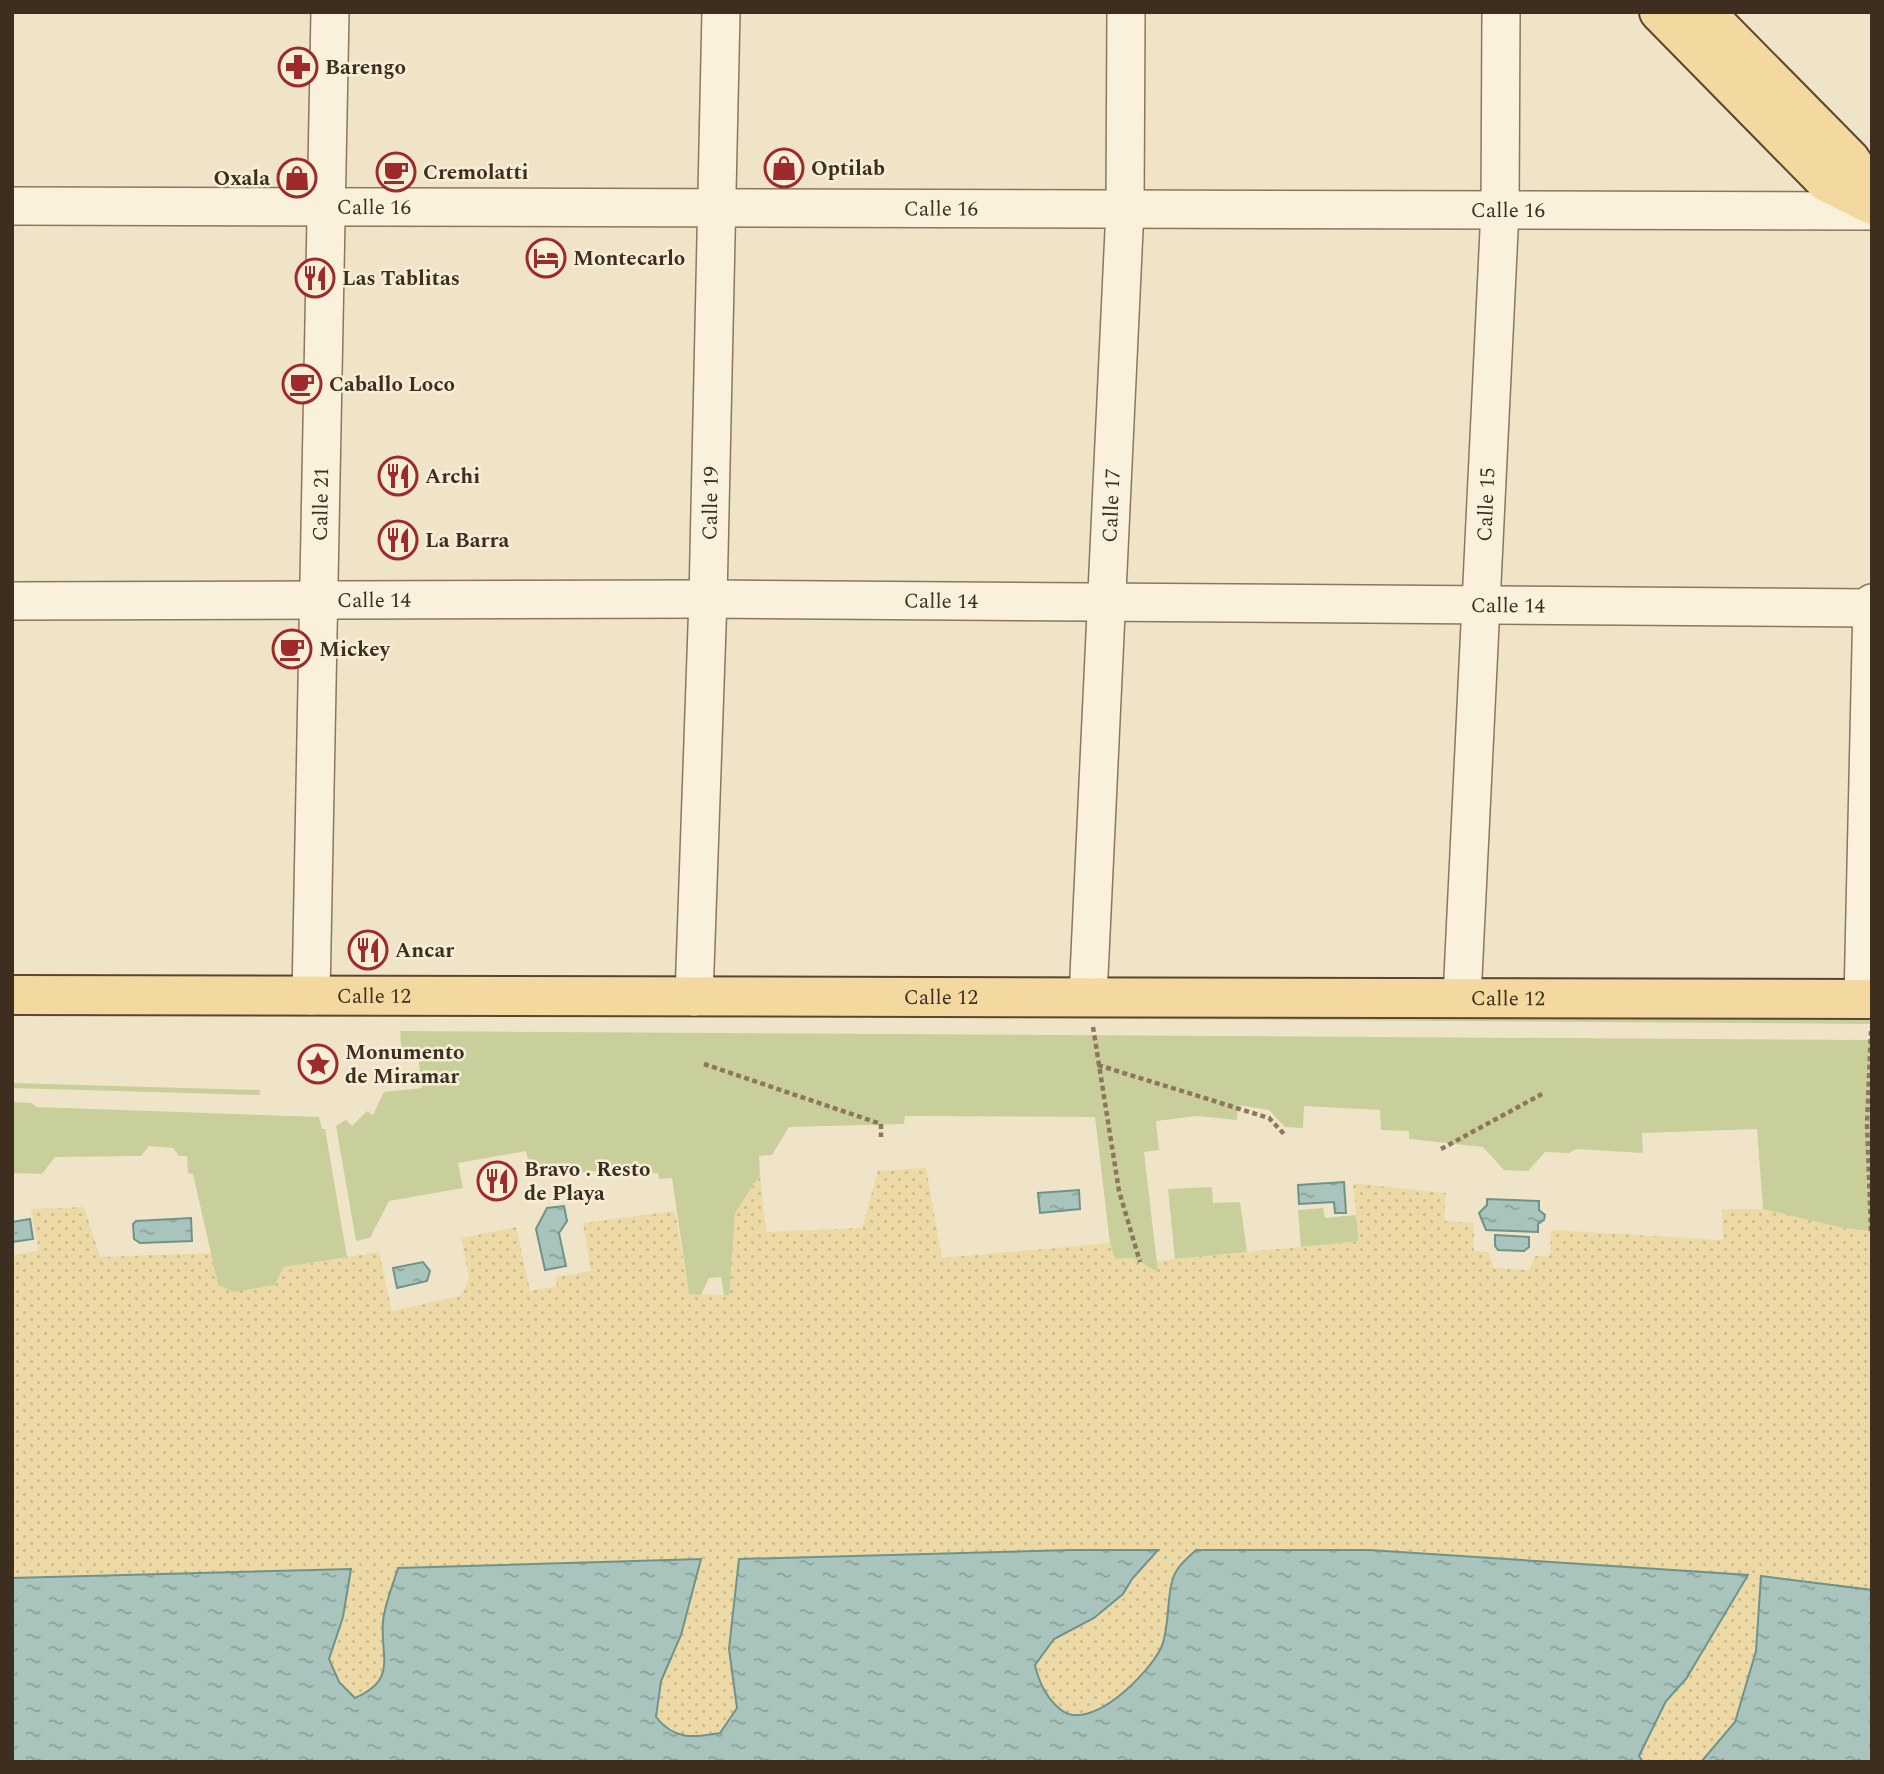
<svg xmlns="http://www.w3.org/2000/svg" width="1884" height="1774" viewBox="0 0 1884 1774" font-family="Spectral,serif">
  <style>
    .sand { fill: url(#sand-dots) }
    .park { fill: #c9cf9b }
    .water { fill: url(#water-ripples); stroke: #6f938a; stroke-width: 2 }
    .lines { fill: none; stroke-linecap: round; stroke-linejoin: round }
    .minor-casing { stroke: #8d765c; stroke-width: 40 }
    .major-casing { stroke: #5b4430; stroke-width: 42 }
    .path { stroke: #8d765c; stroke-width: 4.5; stroke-dasharray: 5 3.5; stroke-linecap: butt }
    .minor { stroke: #faf1dc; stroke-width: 37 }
    .major { stroke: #f3d9a0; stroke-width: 38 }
    .labels { text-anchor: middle; stroke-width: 5; stroke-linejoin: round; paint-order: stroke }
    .poi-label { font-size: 21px; font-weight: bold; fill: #3d2e20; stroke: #f7eed8; text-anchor: start }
    .street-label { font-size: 21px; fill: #3d2e20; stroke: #f7eed8 }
  </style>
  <defs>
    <pattern id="sand-dots" width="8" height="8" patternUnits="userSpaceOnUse" patternTransform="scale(1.75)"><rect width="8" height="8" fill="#ecd9a5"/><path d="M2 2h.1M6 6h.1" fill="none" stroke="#cbbb8e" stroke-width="1.8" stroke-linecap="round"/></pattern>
    <pattern id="water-ripples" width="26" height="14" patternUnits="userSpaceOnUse" patternTransform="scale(1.75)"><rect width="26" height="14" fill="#a9c4bc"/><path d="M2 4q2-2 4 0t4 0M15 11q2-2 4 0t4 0" fill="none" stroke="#8ba098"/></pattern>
  </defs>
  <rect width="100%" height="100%" fill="#f0e4c8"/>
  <path class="sand" d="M926,1168L942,1258L1110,1243L1115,1259L1133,1258L1157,1271L1156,1261L1359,1241L1353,1184H1360L1446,1193L1444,1221L1474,1223V1251L1488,1252L1494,1268L1529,1270L1535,1256H1550L1551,1230L1723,1240L1722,1209H1763L1843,1228L1871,1231L1872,1590L1761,1577L1756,1651L1735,1722L1701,1762H1643L1638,1756L1666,1701L1686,1679L1747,1575L1196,1550C1190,1556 1182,1563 1177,1570C1165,1588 1171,1627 1161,1648C1149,1673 1091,1733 1061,1710C1046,1698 1039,1683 1035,1665L1054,1639L1073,1630L1123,1594L1132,1579L1157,1551L729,1649L737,1708L720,1733C693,1738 674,1740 656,1718L661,1681L681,1635L701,1559L398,1568C393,1585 385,1603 383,1621C380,1658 398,1679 355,1698L339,1682L329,1659L343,1617L351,1569L12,1578V1255L39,1251L31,1209L84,1207L100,1257L214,1253L218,1284L284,1267L379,1252L392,1311L461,1296L469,1279L461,1238L516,1227L530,1291L557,1286L555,1277L591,1271L583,1223L675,1211L689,1294L728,1295L735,1213L760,1175L766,1232L862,1228L878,1171Z"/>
  <path class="park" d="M301,1008L1872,1019V1024L301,1013Z
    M400,1031L1872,1040V1231L1843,1228L1763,1209L1757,1129L1642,1133L1643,1153L1576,1149L1569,1153L1545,1152L1528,1171L1504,1170L1483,1147L1409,1139V1131L1381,1130L1380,1110L1304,1106L1303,1128L1285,1127L1269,1110L1238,1105L1237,1120L1197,1116L1156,1121L1159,1150L1144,1152L1158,1272L1133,1258L1115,1259L1110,1243L1095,1117L905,1116L904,1124L789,1127L772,1155L759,1156L760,1175L735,1213L729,1295H724L721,1277L709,1278L701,1295L689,1294L672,1178L659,1179L658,1173H648L642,1167L532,1177L526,1151L458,1163L463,1188L389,1201L370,1238L356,1241L336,1126L346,1120L352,1126L367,1111L373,1115L384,1092L422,1088L418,1055L402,1056Z
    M12,1083L260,1090V1095L12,1088Z
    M12,1102L31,1103L37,1107L319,1117L322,1129H325L347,1257L284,1267L274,1285L234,1292L218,1284L193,1174L188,1173L187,1156H179L173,1148L149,1146L141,1156L55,1157L42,1174L12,1173Z
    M1212,1187L1213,1203L1240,1202L1247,1252L1175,1259L1168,1189Z
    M1323,1208L1325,1218L1356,1215L1359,1241L1301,1247L1298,1210Z"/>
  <path class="water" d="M1344,1182L1346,1213H1335L1334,1202L1299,1204L1298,1185Z
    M1079,1190L1080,1209L1040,1213L1038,1193Z
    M1487,1199L1539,1201V1210L1545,1215L1544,1220L1538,1224V1232L1486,1230L1479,1213L1487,1205Z
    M564,1206L567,1221L559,1233L566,1266L545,1270L536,1229L547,1208Z
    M191,1218L192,1241L140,1243L134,1239L133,1224L136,1221Z
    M30,1219L33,1239L12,1242V1222Z
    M1495,1235L1529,1237V1247L1524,1251L1498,1250L1495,1246Z
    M423,1262L430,1271L427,1281L397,1288L393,1268Z
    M1071,1550H1158L1132,1579L1123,1594L1094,1618L1054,1639L1035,1665C1039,1683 1046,1698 1061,1710C1091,1733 1149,1673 1161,1648C1171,1627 1165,1588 1177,1570C1182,1562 1190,1556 1196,1550H1369L1748,1575L1686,1679L1666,1701L1639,1756L1643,1762H12V1578L351,1569L343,1617L329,1659L339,1682L355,1698C398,1679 380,1658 383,1621C385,1603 393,1585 398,1568L701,1559L681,1635L661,1681L656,1717C674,1740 693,1738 720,1733L737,1708L729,1649L739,1559Z
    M1761,1576L1872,1590V1762H1701L1735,1722L1756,1651Z"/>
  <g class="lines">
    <defs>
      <g id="minor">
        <path id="s1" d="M12,206L1872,211"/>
        <path id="s2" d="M12,601L708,599L1872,608"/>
        <path id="s3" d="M311,996L330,12"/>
        <path id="s4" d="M694,997L708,599L721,12"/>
        <path id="s5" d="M1088,997L1125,209L1126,12"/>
        <path id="s6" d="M1462,998L1500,210L1501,12"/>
        <path d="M1863,999L1872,603"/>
      </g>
      <g id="major">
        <path d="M1659,12L1826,182L1872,205"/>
        <path d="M1705,12L1850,159L1872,192"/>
        <path id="s7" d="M12,995L1872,999"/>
      </g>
    </defs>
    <use href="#minor" class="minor-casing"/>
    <use href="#major" class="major-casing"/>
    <path class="path" d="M1093,1027L1119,1191L1140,1262
      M704,1064L881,1124V1137
      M1098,1065L1269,1118L1284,1134
      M1441,1149L1542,1094
      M1871,1231L1867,1124L1871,1031"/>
    <use href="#minor" class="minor"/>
    <use href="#major" class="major"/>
  </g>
  <defs>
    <symbol id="pharmacy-ring" viewBox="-11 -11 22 22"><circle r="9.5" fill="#f7eed8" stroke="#9e2a2b" stroke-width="1.5"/><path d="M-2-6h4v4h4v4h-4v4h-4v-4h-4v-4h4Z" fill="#9e2a2b"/></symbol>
    <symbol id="shop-ring" viewBox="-11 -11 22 22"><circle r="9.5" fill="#f7eed8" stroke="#9e2a2b" stroke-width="1.5"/><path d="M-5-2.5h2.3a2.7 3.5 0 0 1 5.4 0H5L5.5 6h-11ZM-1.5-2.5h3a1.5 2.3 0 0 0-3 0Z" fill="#9e2a2b"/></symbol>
    <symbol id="cafe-ring" viewBox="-11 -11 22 22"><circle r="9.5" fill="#f7eed8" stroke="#9e2a2b" stroke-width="1.5"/><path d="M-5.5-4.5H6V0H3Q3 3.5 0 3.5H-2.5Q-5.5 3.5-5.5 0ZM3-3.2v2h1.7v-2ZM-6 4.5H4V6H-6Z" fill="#9e2a2b"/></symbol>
    <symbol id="hotel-ring" viewBox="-11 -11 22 22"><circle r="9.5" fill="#f7eed8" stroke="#9e2a2b" stroke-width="1.5"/><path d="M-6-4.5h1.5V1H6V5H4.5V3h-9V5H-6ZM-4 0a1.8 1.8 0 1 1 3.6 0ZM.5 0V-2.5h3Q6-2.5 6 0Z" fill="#9e2a2b"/></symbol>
    <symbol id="restaurant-ring" viewBox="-11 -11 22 22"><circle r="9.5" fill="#f7eed8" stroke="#9e2a2b" stroke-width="1.5"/><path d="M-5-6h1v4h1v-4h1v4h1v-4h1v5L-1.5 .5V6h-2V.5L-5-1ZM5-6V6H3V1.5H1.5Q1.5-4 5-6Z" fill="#9e2a2b"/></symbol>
    <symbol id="sight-ring" viewBox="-11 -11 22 22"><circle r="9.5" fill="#f7eed8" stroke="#9e2a2b" stroke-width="1.5"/><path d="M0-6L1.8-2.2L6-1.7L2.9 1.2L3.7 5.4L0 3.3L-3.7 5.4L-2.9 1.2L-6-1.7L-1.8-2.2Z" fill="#9e2a2b"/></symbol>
  </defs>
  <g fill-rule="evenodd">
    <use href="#pharmacy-ring" x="276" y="45" width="44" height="44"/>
    <use href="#shop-ring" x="762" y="146" width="44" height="44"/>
    <use href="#cafe-ring" x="374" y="150" width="44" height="44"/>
    <use href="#shop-ring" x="275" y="156" width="44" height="44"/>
    <use href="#hotel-ring" x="524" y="236" width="44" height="44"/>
    <use href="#restaurant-ring" x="293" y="256" width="44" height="44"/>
    <use href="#cafe-ring" x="280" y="362" width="44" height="44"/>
    <use href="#restaurant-ring" x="376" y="454" width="44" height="44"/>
    <use href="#restaurant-ring" x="376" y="518" width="44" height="44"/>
    <use href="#cafe-ring" x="270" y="627" width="44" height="44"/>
    <use href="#restaurant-ring" x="346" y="928" width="44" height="44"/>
    <use href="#sight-ring" x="296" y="1042" width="44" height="44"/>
    <use href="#restaurant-ring" x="475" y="1159" width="44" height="44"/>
  </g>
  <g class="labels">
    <g class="poi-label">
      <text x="325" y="74">Barengo</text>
      <text x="811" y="175">Optilab</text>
      <text x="423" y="179">Cremolatti</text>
      <text x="270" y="185" text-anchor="end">Oxala</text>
      <text x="573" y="265">Montecarlo</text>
      <text x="342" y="285">Las Tablitas</text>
      <text x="329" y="391">Caballo Loco</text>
      <text x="425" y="483">Archi</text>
      <text x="425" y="547">La Barra</text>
      <text x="319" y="656">Mickey</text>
      <text x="395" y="957">Ancar</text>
      <text x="345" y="1059">Monumento<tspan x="345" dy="24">de Miramar</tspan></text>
      <text x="524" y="1176">Bravo . Resto<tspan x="524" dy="24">de Playa</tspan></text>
    </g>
    <g class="street-label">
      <text dy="7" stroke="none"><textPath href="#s1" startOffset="362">Calle 16</textPath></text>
      <text dy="7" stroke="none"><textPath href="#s1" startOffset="929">Calle 16</textPath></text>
      <text dy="7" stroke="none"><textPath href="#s1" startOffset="1496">Calle 16</textPath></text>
      <text dy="7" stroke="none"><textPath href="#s3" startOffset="492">Calle 21</textPath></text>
      <text dy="7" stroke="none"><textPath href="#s4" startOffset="494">Calle 19</textPath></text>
      <text dy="7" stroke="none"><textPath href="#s5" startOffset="492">Calle 17</textPath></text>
      <text dy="7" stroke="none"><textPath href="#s6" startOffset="494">Calle 15</textPath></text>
      <text dy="7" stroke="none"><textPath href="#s2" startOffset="929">Calle 14</textPath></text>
      <text dy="7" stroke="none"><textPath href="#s2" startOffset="362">Calle 14</textPath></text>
      <text dy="7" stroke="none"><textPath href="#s2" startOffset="1496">Calle 14</textPath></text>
      <text dy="7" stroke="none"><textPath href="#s7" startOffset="362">Calle 12</textPath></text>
      <text dy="7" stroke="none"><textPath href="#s7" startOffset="929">Calle 12</textPath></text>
      <text dy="7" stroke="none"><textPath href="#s7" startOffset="1496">Calle 12</textPath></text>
    </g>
  </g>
  <rect width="1884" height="1774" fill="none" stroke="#3d2e20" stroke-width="28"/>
</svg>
